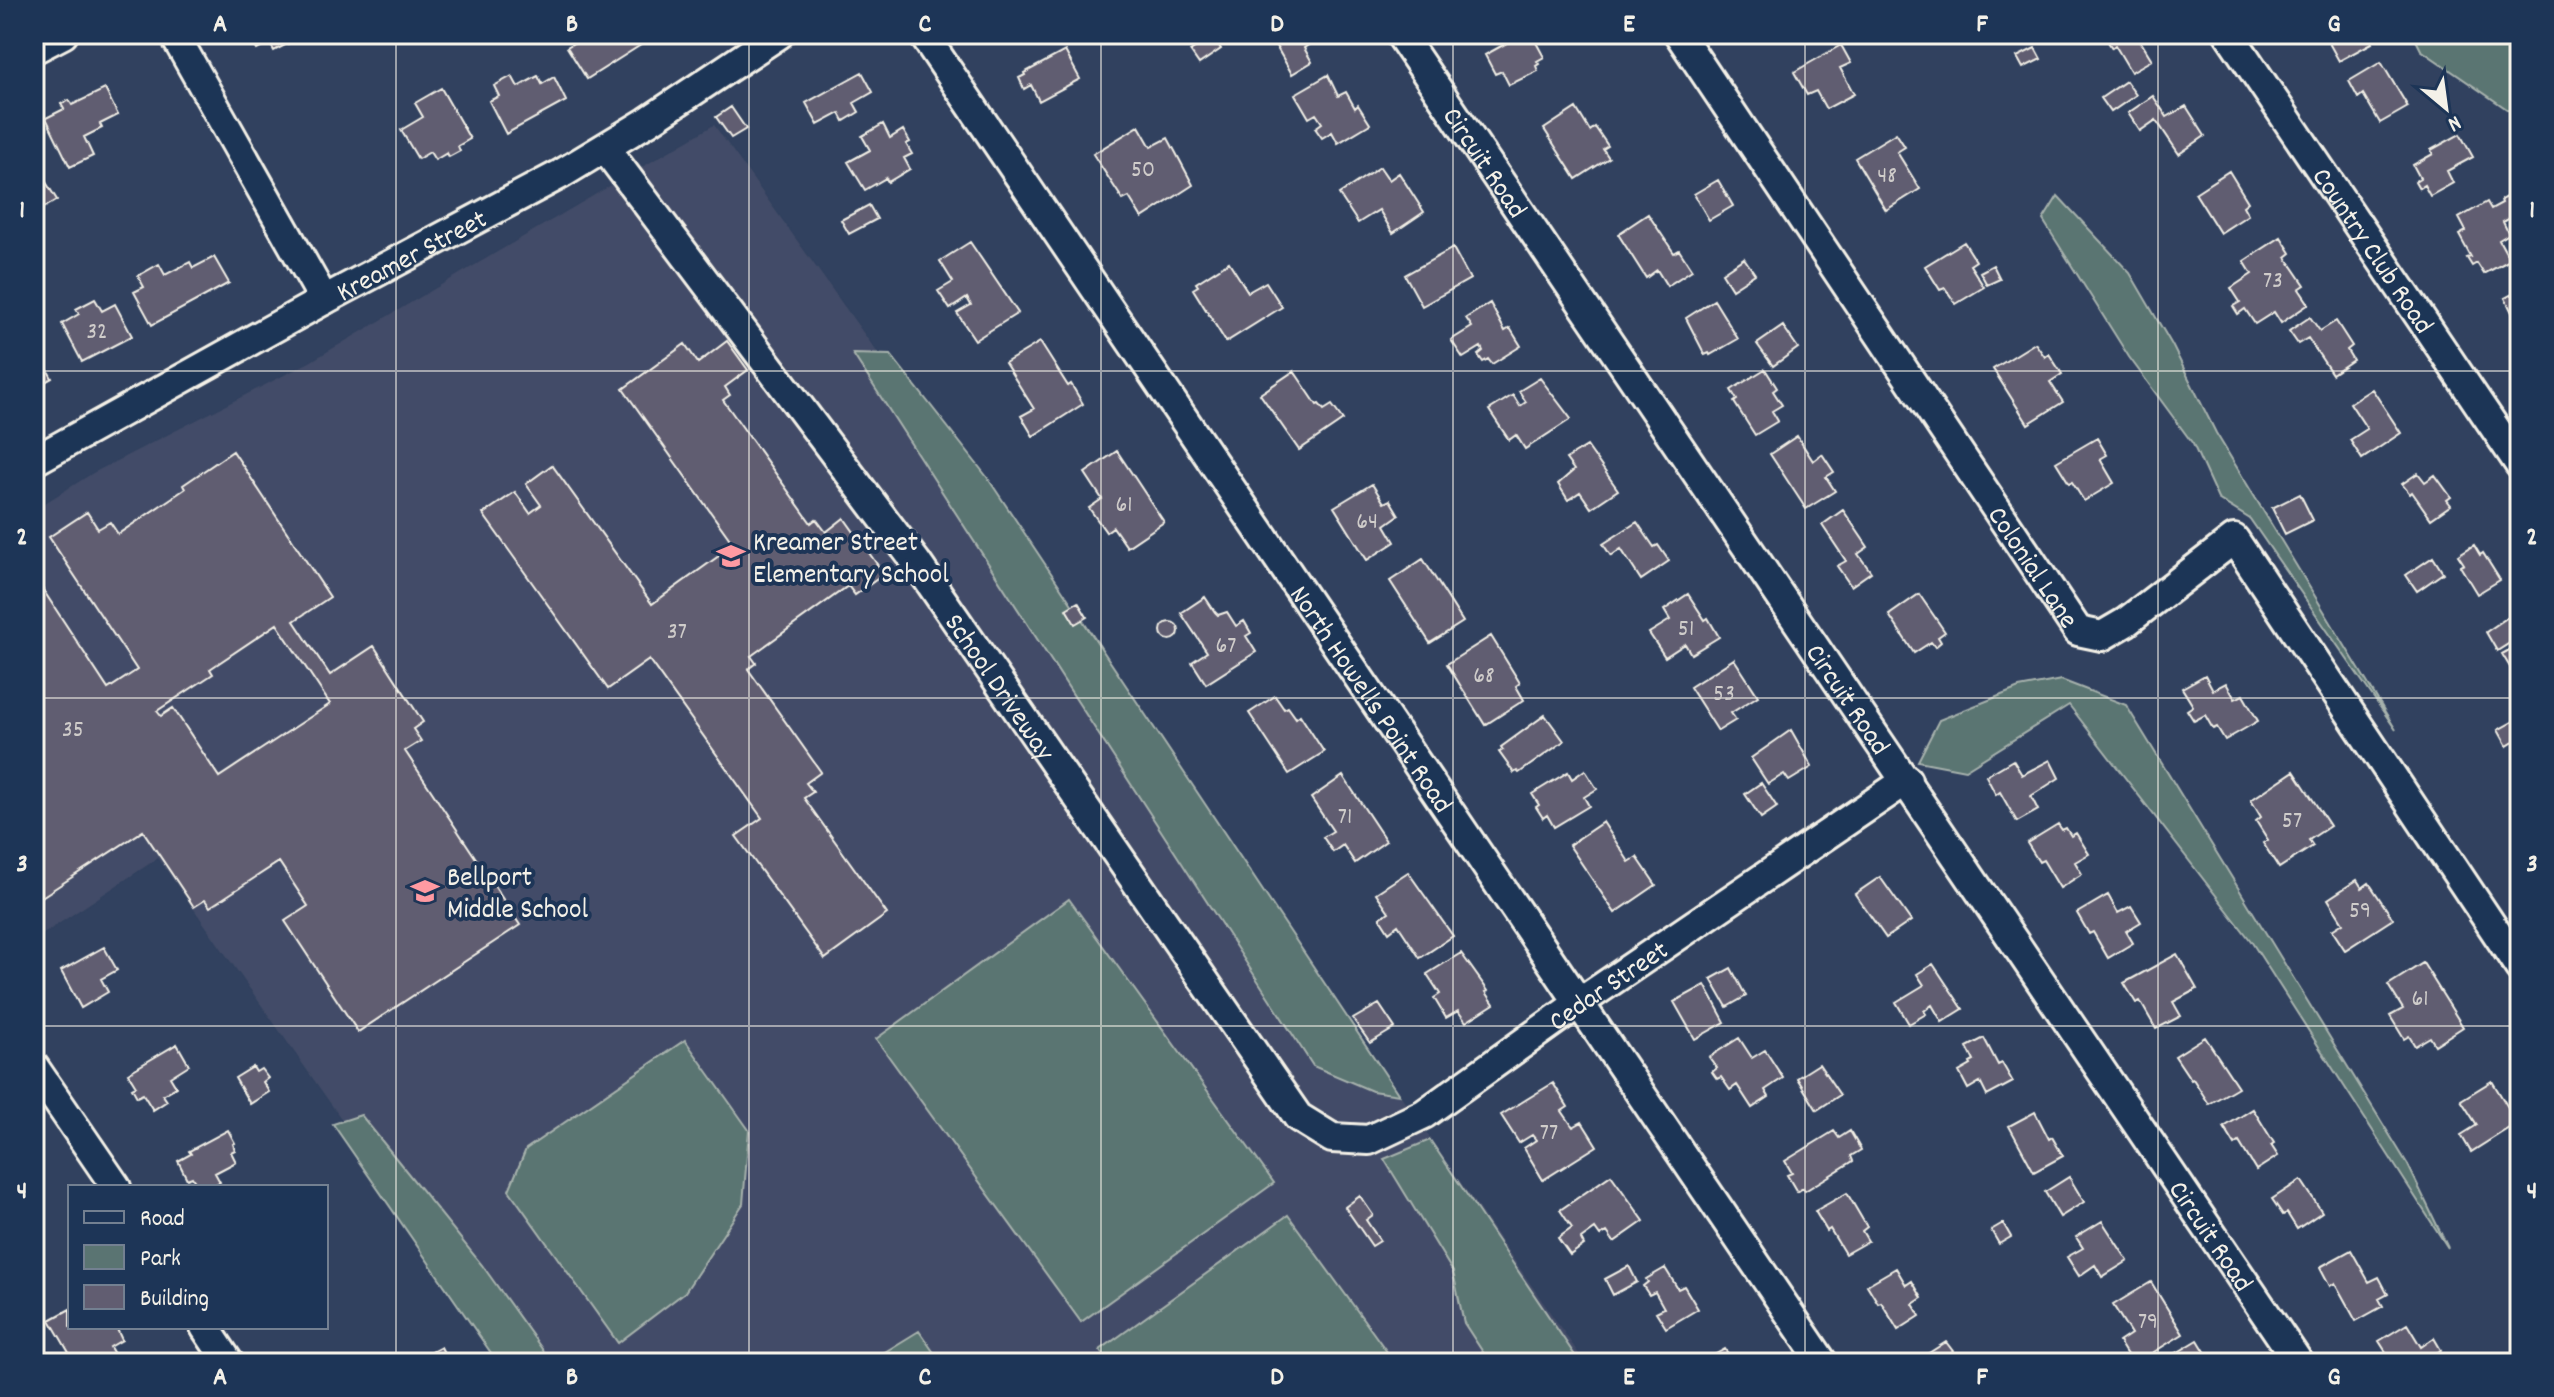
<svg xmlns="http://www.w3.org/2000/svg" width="2554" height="1397" viewBox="0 0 2554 1397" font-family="Dekko,sans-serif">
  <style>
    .built { fill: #434c67 }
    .green { fill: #5a7472; stroke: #a7b2ad; stroke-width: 2 }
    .building { fill: #615d71; stroke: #f4f1e8; stroke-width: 2; fill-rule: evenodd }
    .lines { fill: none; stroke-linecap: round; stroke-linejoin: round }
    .minor-casing { stroke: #f4f1e8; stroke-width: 34 }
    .minor { stroke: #1d3557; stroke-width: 28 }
    .grid { fill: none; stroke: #f4f1e8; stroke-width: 2; stroke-opacity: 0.55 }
    .labels { text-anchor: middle; stroke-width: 8; stroke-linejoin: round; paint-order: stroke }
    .number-label { font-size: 24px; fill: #cfccca }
    .street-label { font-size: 28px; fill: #f4f1e8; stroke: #1d3557 }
    .poi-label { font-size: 28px; fill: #f4f1e8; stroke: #1d3557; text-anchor: start }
    .neatline { fill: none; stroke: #f4f1e8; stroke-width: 3 }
    .grid-label { font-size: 26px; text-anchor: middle; font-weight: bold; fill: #f4f1e8 }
  </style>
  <rect width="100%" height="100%" fill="#31415f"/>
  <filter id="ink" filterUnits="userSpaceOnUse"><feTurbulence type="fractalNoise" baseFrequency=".0125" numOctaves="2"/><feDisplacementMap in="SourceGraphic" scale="16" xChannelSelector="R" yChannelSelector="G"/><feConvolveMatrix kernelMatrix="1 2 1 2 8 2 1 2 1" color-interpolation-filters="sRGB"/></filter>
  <g filter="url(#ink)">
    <path class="built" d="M714,125L1162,749L1585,1363H513L158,858L34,940V510L93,473L308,363Z"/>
    <path class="green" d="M2413,34H2520V118L2421,50Z
      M2058,196L2130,273L2172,345L2216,433L2396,730L2250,519L2218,499L2193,444L2129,357L2043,220Z
      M853,354L891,355L987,477L1399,1095L1372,1091L1313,1066Z
      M2061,680L2126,705L2408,1165L2448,1248L2251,941L2069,705L1965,770L1918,761L1939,720L2019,688Z
      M1069,899L1274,1183L1081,1322L876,1039Z
      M685,1040L749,1130L743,1204L685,1292L618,1343L509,1190L526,1149Z
      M361,1115L482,1265L552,1363H498L333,1124Z
      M1430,1140L1580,1363H1490L1464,1323L1453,1272L1384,1159Z
      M1288,1215L1395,1363H1110L1100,1350Z
      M919,1331L941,1363H867Z"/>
    <path class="building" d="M248,34H306L274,51L270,43L257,50Z
      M588,34H639L644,43L587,79L567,47Z
      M1032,34H1058L1059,35L1039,47Z
      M1269,34H1306L1311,43L1304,48L1312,62L1292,74Z
      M1523,34L1528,37L1532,35L1544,57L1537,61L1539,64L1536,66L1538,71L1509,85L1502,71L1495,74L1485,55Z
      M2103,34H2136L2152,60L2131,72L2115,45L2112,48Z
      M2324,34H2367L2372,43L2339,61Z
      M1213,36L1221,49L1199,64L1190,51Z
      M1841,45L1851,63L1840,68L1854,94L1826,109L1816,91L1807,95L1794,72Z
      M2035,48L2041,59L2023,68L2017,57Z
      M1065,51L1080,79L1039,101L1031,85L1024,89L1019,78L1025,75L1024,73Z
      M2381,62L2408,107L2380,123L2363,94L2358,98L2349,81Z
      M862,72L873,92L854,103L859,112L844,121L840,113L818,125L806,103Z
      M1328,75L1338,96L1346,92L1355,108L1358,105L1370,124L1338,143L1332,132L1322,138L1315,128L1322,123L1316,114L1309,118L1295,94Z
      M512,76L518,87L538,76L542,84L554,77L566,101L506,134L489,101L499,96L494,86Z
      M2126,81L2136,95L2111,112L2101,98Z
      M441,88L470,139L458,146L460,151L449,157L447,153L435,160L430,152L418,159L401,130L423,117L415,103Z
      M105,89L118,115L100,124L102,128L84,137L93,156L70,167L46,118L64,109L61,104L69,100L72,105Z
      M2153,96L2167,117L2186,106L2205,136L2179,154L2156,120L2140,131L2128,113Z
      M731,107L746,129L731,138L716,117Z
      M1576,108L1590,131L1595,127L1608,146L1603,149L1609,158L1576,179L1544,129Z
      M883,124L890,138L903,130L910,142L906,144L912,154L904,158L910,169L888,182L886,178L865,190L848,162L870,150L862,136Z
      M1139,126L1151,147L1168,138L1193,185L1142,218L1129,197L1123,200L1093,154Z
      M1896,133L1905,147L1897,152L1920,189L1886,210L1855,158Z
      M2460,134L2473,157L2447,171L2453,183L2430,196L2424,185L2419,188L2415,181L2420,178L2413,165L2433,154L2431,150Z
      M34,163L57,200L42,209L34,197Z
      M1380,167L1389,180L1399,173L1424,212L1393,233L1379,210L1358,223L1339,194Z
      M2229,171L2248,202L2243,206L2248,215L2220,233L2195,193Z
      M1718,180L1733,206L1709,220L1694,194Z
      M2506,197L2516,215L2503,222L2509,234L2499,240L2510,260L2484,274L2477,263L2472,266L2467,258L2471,257L2459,235L2466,231L2459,218L2487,202L2491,209L2502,203L2501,200Z
      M869,205L877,219L849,234L841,220Z
      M1648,214L1674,253L1679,250L1692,270L1667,286L1657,270L1646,278L1618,234Z
      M2281,237L2291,253L2286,257L2305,285L2299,289L2309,304L2281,323L2274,312L2255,324L2245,309L2238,314L2233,306L2240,302L2231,288L2252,274L2244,261Z
      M970,242L1018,313L975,340L957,313L971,305L967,298L950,309L938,291L953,282L940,261Z
      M1964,242L1976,261L1970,265L1984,287L1956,304L1945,288L1940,290L1925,266Z
      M1453,248L1470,279L1422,306L1405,275Z
      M214,257L229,283L152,325L134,292L144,287L138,276L159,264L165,275L190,262L193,268Z
      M1744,258L1755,274L1732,289L1722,273Z
      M1229,262L1248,292L1266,282L1282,307L1226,342L1193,289L1198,286L1196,283Z
      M1993,265L2000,279L1987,285L1980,272Z
      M2520,290V329L2505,298Z
      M95,299L102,311L115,304L132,336L82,362L62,324L79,314L76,309Z
      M1714,300L1738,339L1710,355L1709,353L1705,355L1686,318Z
      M1490,303L1505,331L1510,328L1521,346L1492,364L1488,359L1483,362L1478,355L1483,351L1481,347L1463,358L1451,340L1472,327L1466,318Z
      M2310,317L2320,331L2336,321L2352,346L2347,350L2353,360L2332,374L2308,338L2298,344L2289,331Z
      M1783,326L1798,348L1773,366L1757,344Z
      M727,341L748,370L725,387L730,395L723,400L811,523L816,519L826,532L844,518L884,574L855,595L848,586L751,656L756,663L748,669L821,772L806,783L813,792L804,798L887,914L825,959L736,836L762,818L649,660L608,689L483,514L515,492L530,513L541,505L526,484L552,465L652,604L734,545L623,389L685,344L698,363Z
      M1040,342L1068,386L1071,384L1083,404L1033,436L1021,416L1034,409L1005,363Z
      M2035,343L2045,357L2049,354L2062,374L2050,382L2063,402L2028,424L1993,369Z
      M34,346L52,378L34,388Z
      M1765,369L1777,388L1773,391L1782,405L1772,411L1778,421L1755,435L1734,402L1737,400L1731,390Z
      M1294,371L1317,405L1319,404L1324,410L1332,405L1343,420L1299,450L1260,394Z
      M1540,378L1571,419L1525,449L1516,435L1509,440L1489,410L1513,395L1520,406L1526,402L1519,391Z
      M2372,389L2401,433L2362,459L2350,440L2367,429L2350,403Z
      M1797,436L1813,461L1822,454L1834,472L1826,477L1835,491L1806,509L1770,454Z
      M2097,438L2107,455L2100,459L2114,483L2084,501L2072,482L2069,483L2056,462Z
      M1587,446L1618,490L1591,508L1580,492L1568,500L1558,484L1574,470L1566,459Z
      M233,451L330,597L294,621L330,675L374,646L423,722L413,729L421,741L405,751L520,925L358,1032L285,921L308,906L279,862L210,907L205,900L194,907L143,831L34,902V576L108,689L137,670L49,537L87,512L98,529L110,522L118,534L185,489L183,485ZM277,624L330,704L219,777L173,708L161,716L157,711L213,674L210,669Z
      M1117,451L1164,522L1127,547L1113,527L1106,532L1089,508L1102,499L1085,473Z
      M2418,473L2425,482L2435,475L2451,497L2447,500L2451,505L2431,519L2412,492L2410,494L2402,484Z
      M1372,484L1384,503L1390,500L1399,515L1385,525L1395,542L1367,560L1334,507Z
      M2300,494L2313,520L2285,534L2272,508Z
      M1843,510L1868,547L1858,554L1871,572L1851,586L1837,566L1846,561L1822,525Z
      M1637,522L1654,547L1658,545L1669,561L1641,580L1621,549L1611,556L1603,544Z
      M2474,545L2480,555L2483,553L2500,580L2477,594L2460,566L2464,564L2458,555Z
      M2433,557L2443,573L2417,591L2406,575Z
      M1423,559L1463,622L1430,643L1390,581Z
      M1688,594L1705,620L1708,618L1719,637L1691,654L1685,644L1665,657L1649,633L1670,620L1664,610Z
      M1919,594L1945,632L1938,637L1941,642L1935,647L1931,642L1914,653L1889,615Z
      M1205,597L1215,612L1218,615L1227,612L1236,626L1244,621L1251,633L1246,636L1256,652L1206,684L1192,662L1207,652L1181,613Z
      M1078,602L1087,617L1075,624L1066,609Z
      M2520,609V674L2516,677L2502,654L2513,648L2510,643L2497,651L2486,632Z
      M1161 631a9 9 0 1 1 18 0a9 9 0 1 1-18 0Z
      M1491,636L1520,683L1516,686L1524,700L1485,725L1447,664Z
      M1734,659L1758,696L1731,713L1736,720L1718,731L1690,687Z
      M2205,675L2213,690L2226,683L2235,699L2243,695L2258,721L2225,740L2217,727L2213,729L2205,715L2194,721L2187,710L2193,706L2182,688Z
      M1275,696L1284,709L1288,707L1296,718L1300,715L1324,752L1289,774L1249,713Z
      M1545,715L1564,741L1519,773L1517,771L1514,773L1499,752L1503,750L1501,747Z
      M2514,721L2520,732V738L2507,746L2498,730Z
      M1791,730L1812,767L1789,781L1784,774L1768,784L1751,758Z
      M2013,760L2022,775L2050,760L2059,778L2031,796L2038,810L2017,822L2000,792L1996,795L1986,776Z
      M1585,770L1597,789L1584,797L1589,806L1554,827L1547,815L1543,818L1536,807L1539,805L1532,794L1568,772L1572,779Z
      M2294,771L2330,826L2309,840L2313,846L2279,868L2263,843L2268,840L2256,821L2261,817L2251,800Z
      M1343,776L1386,841L1355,863L1343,845L1333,852L1323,837L1333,831L1311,798Z
      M1761,783L1777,807L1761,818L1745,794Z
      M1603,822L1629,862L1637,857L1656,885L1615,913L1569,845Z
      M2058,824L2062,830L2066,828L2071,836L2076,833L2089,854L2075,862L2082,874L2060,888L2043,860L2039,862L2027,843Z
      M1408,872L1453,936L1420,958L1398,925L1389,932L1380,918L1389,912L1376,893Z
      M1880,877L1911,921L1886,938L1855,894Z
      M2357,880L2362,888L2369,883L2393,919L2345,950L2332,930L2343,923L2328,899Z
      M2108,895L2118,913L2131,906L2141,922L2126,931L2133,943L2108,958L2093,932L2089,934L2077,913Z
      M104,947L117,970L101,979L108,992L81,1008L61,971Z
      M1461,953L1488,991L1486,992L1494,1004L1466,1022L1458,1011L1446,1018L1434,998L1440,994L1427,974Z
      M2177,954L2197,989L2173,1002L2181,1016L2156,1029L2140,1001L2136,1003L2124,983Z
      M2423,963L2463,1027L2435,1045L2430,1037L2415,1046L2409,1036L2404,1039L2390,1016L2403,1009L2388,985Z
      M1933,964L1963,1009L1942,1022L1932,1005L1924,1011L1926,1014L1909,1024L1896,1002L1924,985L1917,974Z
      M1731,968L1746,996L1727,1007L1711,979Z
      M1705,985L1725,1022L1695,1039L1674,1002Z
      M1379,1004L1395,1028L1370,1043L1353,1019Z
      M2205,1037L2238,1087L2209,1104L2193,1079L2191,1080L2175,1056Z
      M1739,1038L1752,1058L1765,1050L1783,1078L1765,1090L1769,1097L1752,1108L1737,1085L1730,1090L1721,1077L1717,1079L1712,1072L1717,1068L1709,1057Z
      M1984,1038L1998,1065L2002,1063L2013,1082L1987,1096L1980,1082L1968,1089L1959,1072L1971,1065L1970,1063L1974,1061L1967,1047Z
      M177,1044L189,1065L170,1077L176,1087L163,1095L167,1101L153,1110L143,1094L137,1097L132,1088L136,1086L128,1073Z
      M1819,1064L1840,1095L1817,1110L1797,1078Z
      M253,1067L256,1072L261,1069L268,1078L263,1082L269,1092L250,1104L235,1078Z
      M2492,1081L2509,1109L2517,1105L2520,1110V1121L2471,1152L2461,1135L2477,1125L2461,1100Z
      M1553,1083L1568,1107L1562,1111L1573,1127L1582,1122L1597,1146L1543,1180L1524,1148L1536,1140L1532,1135L1519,1143L1501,1115Z
      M2253,1109L2274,1143L2271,1145L2278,1156L2256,1170L2239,1142L2235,1145L2224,1127Z
      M2035,1112L2049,1139L2052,1137L2063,1156L2034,1172L2009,1126Z
      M228,1130L235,1143L233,1144L235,1150L231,1152L236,1162L215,1173L220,1182L210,1187H198L192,1177L187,1179L178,1161L191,1154L189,1151Z
      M1834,1131L1839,1138L1850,1131L1861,1150L1851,1156L1853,1161L1805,1191L1803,1188L1797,1192L1787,1175L1792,1173L1785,1161Z
      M1611,1175L1644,1221L1614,1242L1607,1232L1600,1236L1595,1229L1581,1239L1584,1245L1570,1255L1558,1238L1572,1228L1560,1210Z
      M2069,1177L2084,1202L2060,1217L2045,1192Z
      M2301,1180L2322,1212L2297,1229L2287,1213L2283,1215L2272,1199Z
      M1847,1193L1867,1227L1862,1231L1868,1241L1845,1254L1830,1229L1827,1231L1815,1211Z
      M1360,1196L1373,1215L1366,1220L1380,1241L1372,1246L1345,1207Z
      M2102,1221L2128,1261L2102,1277L2095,1265L2079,1276L2067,1257L2083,1248L2076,1237Z
      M2003,1223L2011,1237L1999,1244L1991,1230Z
      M2351,1250L2369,1282L2379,1277L2388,1294L2379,1299L2383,1306L2356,1321L2335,1283L2330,1286L2320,1267Z
      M1629,1266L1637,1282L1613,1295L1605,1279Z
      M1665,1268L1678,1289L1684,1286L1698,1309L1666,1328L1656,1312L1664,1308L1655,1292L1649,1295L1643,1286L1648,1282L1646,1279Z
      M1896,1268L1906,1285L1912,1281L1922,1298L1913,1304L1920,1316L1898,1330L1881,1302L1878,1303L1867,1285Z
      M2151,1282L2183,1334L2136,1363H2132L2119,1342L2131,1334L2113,1305Z
      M70,1309V1327H116L122,1340L110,1347L114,1354L98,1363H75L50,1320Z
      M2407,1324L2421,1347L2434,1338L2441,1350L2431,1357L2435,1363H2393L2379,1341Z
      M2198,1340L2212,1363H2160Z
      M1946,1342L1962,1363H1920L1918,1360Z
      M441,1347L449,1363H414L413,1362Z
      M1725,1349L1734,1363H1700Z"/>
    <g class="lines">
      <defs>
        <g id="minor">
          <path d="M174,34L324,300"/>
          <path id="s1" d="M923,34L1823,1363"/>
          <path id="s2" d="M1400,34L2299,1363"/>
          <path id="s3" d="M1679,34L2078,631L2102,636L2126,622L2234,539L2520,968"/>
          <path id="s4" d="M2229,34L2520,465"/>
          <path d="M34,49L63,34"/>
          <path id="s5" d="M605,148L916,562L1298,1117L1332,1138L1369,1140L1424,1114L1579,1003L1907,780"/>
          <path id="s6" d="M34,461L324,300L561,174L647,122L779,34"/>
          <path d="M34,1067L116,1187"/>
          <path d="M205,1327L229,1363"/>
        </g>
      </defs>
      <use href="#minor" class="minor-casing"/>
      <use href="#minor" class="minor"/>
    </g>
  </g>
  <path class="grid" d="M396,34V1363M749,34V1363M1101,34V1363M1453,34V1363M1805,34V1363M2158,34V1363M34,371H2520M34,698H2520M34,1026H2520"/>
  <defs>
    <symbol id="school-bare" viewBox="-9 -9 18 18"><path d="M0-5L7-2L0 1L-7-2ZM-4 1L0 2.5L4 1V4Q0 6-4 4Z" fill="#ff9aa2" stroke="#1d3557" stroke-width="2.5" paint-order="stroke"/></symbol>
  </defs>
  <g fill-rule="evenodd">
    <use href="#school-bare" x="711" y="536" width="40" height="40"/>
    <use href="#school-bare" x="405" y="871" width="40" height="40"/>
  </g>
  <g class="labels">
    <g class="number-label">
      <text x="1143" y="176">50</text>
      <text x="1887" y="182">48</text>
      <text x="2273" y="287">73</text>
      <text x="97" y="338">32</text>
      <text x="1124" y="511">61</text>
      <text x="1367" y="528">64</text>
      <text x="1686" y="635">51</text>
      <text x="677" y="638">37</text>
      <text x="1226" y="652">67</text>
      <text x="1484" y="682">68</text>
      <text x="1724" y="700">53</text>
      <text x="73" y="736">35</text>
      <text x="1345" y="823">71</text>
      <text x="2292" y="827">57</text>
      <text x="2360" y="917">59</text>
      <text x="2420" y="1005">61</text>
      <text x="1549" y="1139">77</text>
      <text x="2148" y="1328">79</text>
    </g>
    <g class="street-label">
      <text dy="10" stroke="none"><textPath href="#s2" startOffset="154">Circuit Road</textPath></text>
      <text dy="10" stroke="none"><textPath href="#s4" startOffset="260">Country Club Road</textPath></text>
      <text dy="10" stroke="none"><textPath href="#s6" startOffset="430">Kreamer Street</textPath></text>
      <text dy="10" stroke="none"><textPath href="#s3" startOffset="640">Colonial Lane</textPath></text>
      <text dy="10" stroke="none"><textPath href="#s5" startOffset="668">School Driveway</textPath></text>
      <text dy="10" stroke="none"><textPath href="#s1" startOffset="802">North Howells Point Road</textPath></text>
      <text dy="10" stroke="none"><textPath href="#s2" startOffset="802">Circuit Road</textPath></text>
      <text dy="10" stroke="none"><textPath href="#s5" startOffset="1554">Cedar Street</textPath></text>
      <text dy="10" stroke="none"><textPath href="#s2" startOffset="1450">Circuit Road</textPath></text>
    </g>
    <g class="poi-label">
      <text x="753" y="550">Kreamer Street<tspan x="753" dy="32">Elementary School</tspan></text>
      <text x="447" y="885">Bellport<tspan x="447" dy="32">Middle School</tspan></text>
    </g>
  </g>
  <rect width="2554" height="1397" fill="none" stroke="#1d3557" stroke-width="88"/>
  <rect x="68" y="1185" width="260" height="144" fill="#1d3557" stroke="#738091" stroke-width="2"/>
  <rect x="84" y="1211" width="40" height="12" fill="#1d3557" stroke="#738091" stroke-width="2"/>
  <text x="140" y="1225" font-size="24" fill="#f4f1e8">Road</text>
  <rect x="84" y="1245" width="40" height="24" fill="#5a7472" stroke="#738091" stroke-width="2"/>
  <text x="140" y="1265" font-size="24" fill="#f4f1e8">Park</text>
  <rect x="84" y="1285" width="40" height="24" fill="#615d71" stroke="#738091" stroke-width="2"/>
  <text x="140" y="1305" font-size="24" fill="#f4f1e8">Building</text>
  <g transform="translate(2446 108) rotate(151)" stroke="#1d3557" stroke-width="6" paint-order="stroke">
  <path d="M0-6L14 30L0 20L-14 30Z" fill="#f4f1e8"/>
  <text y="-12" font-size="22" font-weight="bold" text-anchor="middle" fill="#f4f1e8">N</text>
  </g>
  <rect x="44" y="44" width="2466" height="1309" class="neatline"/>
  <g class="grid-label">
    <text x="220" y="31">A</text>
    <text x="572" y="31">B</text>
    <text x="925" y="31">C</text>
    <text x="1277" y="31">D</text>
    <text x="1629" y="31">E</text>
    <text x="1982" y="31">F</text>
    <text x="2334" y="31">G</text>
    <text x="22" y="217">1</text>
    <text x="2532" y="217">1</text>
    <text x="22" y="544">2</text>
    <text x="2532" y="544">2</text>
    <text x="22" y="871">3</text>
    <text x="2532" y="871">3</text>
    <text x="22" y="1198">4</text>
    <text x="2532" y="1198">4</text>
    <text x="220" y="1384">A</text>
    <text x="572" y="1384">B</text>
    <text x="925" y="1384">C</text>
    <text x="1277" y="1384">D</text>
    <text x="1629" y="1384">E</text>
    <text x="1982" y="1384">F</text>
    <text x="2334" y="1384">G</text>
  </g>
</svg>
